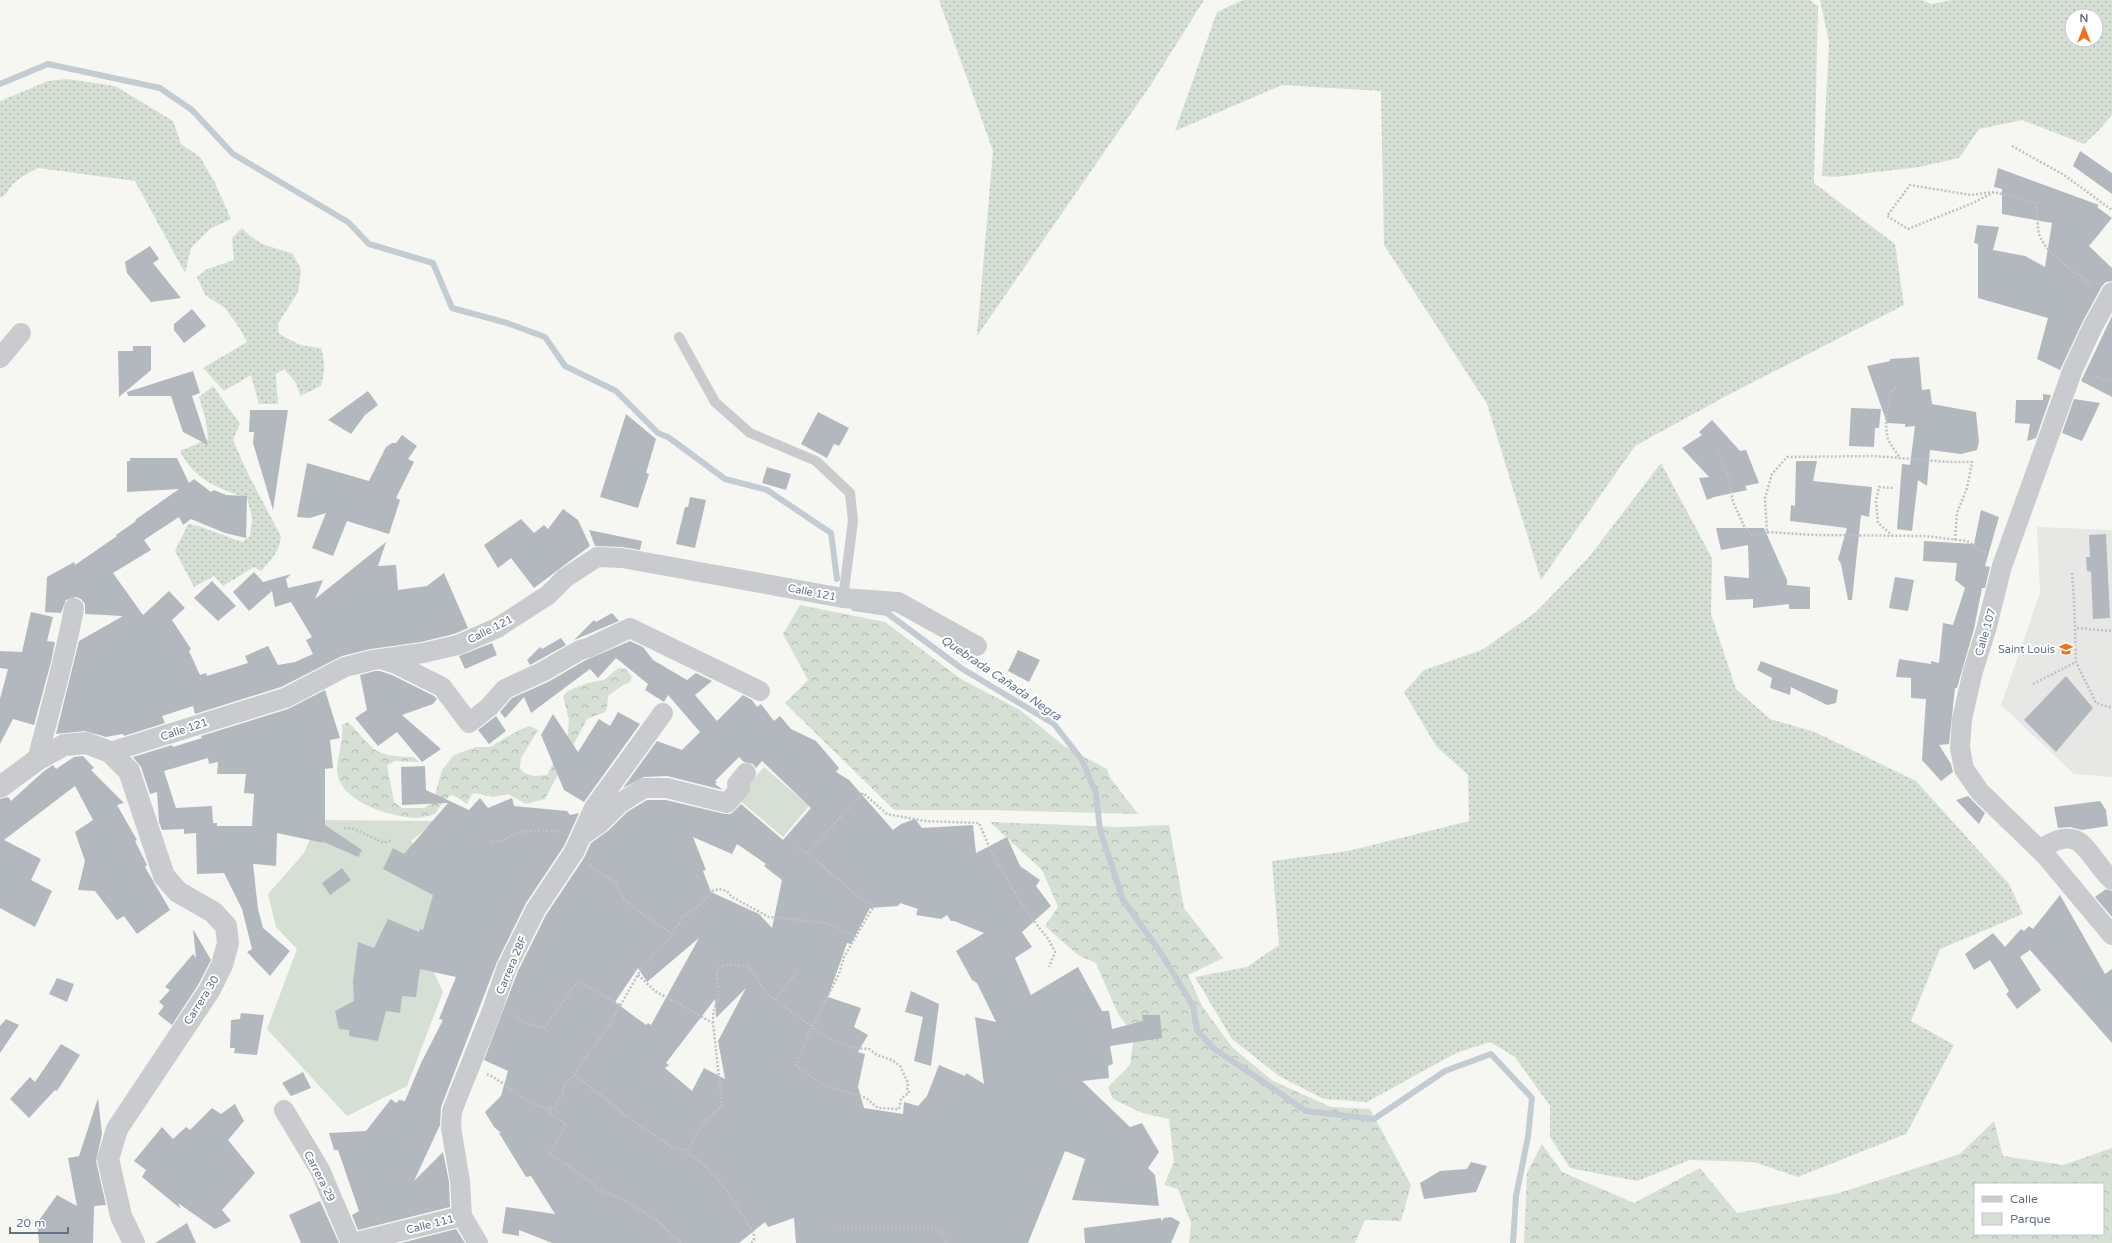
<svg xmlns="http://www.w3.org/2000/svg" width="2112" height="1243" viewBox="0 0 2112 1243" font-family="'Varela Round',sans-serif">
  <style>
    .built { fill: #e7e7e6 }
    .grass { fill: url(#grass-dots); fill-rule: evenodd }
    .forest { fill: url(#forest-crowns); fill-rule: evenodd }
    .green { fill: #d6dfd4 }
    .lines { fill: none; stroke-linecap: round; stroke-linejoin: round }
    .stream { stroke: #c4ccd3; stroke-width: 6 }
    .building { fill: #b3b8bf; fill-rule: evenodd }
    .path { stroke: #bfc1c4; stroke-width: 2.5; stroke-dasharray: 2 2; stroke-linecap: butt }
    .service { stroke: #c9cbcf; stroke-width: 10 }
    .minor { stroke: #c9cbcf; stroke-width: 20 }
    .tertiary { stroke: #c9cbcf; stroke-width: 22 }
    .labels { text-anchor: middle; stroke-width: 4; stroke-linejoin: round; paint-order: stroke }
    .street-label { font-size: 11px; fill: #637186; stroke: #fff }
    .poi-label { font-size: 11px; fill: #637186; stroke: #fff; text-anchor: end }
    .water-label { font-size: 12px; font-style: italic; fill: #64798a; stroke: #fff }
  </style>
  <defs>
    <pattern id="grass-dots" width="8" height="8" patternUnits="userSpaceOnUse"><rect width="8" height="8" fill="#d6dfd4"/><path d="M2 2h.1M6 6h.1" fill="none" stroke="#b1b9b2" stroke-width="1.8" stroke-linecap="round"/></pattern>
    <pattern id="forest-crowns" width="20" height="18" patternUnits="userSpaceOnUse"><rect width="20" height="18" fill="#d6dfd4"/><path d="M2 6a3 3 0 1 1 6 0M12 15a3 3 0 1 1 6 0" fill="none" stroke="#b1b9b2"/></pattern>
  </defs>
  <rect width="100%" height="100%" fill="#f6f7f3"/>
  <path class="built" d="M2037,527L2112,530V777L2074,774L2001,705L2040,593Z"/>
  <path class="grass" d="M939,0H1204L1152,83L977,336L993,151Z
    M1243,0H1810L1818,6L1814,183L1895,244L1904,305L1726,396L1635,446L1541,580L1487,404L1384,245L1381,91L1282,85L1175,131L1217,12Z
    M1820,0H1921L1932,4L1952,0H2112V115L2099,130L2084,144L2022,120L1979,129L1959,158L1919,167L1835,177L1822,176L1829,42ZM2072,16H2096V40H2072Z
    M67,79L115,86L173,121L181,144L200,157L215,183L231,219L210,229L191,248L185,273L135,181L38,168C29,172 21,177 13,184C8,189 7,195 0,198V101L48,81Z
    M242,228C261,248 270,245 293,254L301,270L298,292L278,324L279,334L300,345L321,348C325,361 325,372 321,386L300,396L296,383L284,369L276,374L278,404H259L251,375L224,391L203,368L247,342L240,329L225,308L205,295L197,277L207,269L234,260L232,238Z
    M213,386L240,424L233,440L248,474L281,536C280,551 271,560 261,571L254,567L223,586L214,576L194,587L175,551L188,524C194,523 233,539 242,542L250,536L252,517L247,498C218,488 194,480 180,451L208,439L206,421L199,397Z
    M1661,463L1712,558L1711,614L1736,689L1770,719L1815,732L1916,781L2009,884L2023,914L1940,949L1911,1021L1954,1045L1906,1134L1798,1177L1754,1162L1690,1160L1637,1181L1570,1168L1550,1137V1106L1515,1057L1490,1042L1456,1053L1367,1102L1324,1099L1279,1076L1232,1039L1195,977L1247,967L1279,945L1272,861L1348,851L1469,821L1468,775L1436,746L1404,692L1424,670L1482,650L1536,612L1589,557Z"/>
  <path class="forest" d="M800,605L885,622L961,679L1020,710L1064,746L1107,769L1111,779L1138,814L985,810H894L785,703L808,680L783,634Z
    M618,668L626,669L632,677L630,682L623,685L608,696L607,708L605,712L587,719L545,799L526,804L508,794L493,797L475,793L472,794L467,804L455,796L451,795L443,802L435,814C428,816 421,818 414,818C390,816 349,804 339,780C333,763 345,743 342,725L348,722C375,749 371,757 414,757L419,762L395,761L387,765L394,802L402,808H424L433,802L442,770L454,755L476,747H490L519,730L530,726L538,730L521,758L520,768L524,773L534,776L547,775L568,734L569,720L563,696L568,691L587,683L604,680Z
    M990,822L1120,827L1169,825L1184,908L1223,958L1188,975L1202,1006L1232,1047L1273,1081L1331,1107L1370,1109L1411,1185L1401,1221L1365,1220L1355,1243H1189L1191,1223L1178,1189L1164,1185L1174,1162L1169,1119L1142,1113L1113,1099L1108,1087L1130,1065L1134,1035L1118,1014L1096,963L1078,955L1045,926L1058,907L1042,870Z
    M1994,1121L2003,1156L2063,1165L2112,1148V1243H1524L1527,1173L1542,1144L1562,1172L1634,1203L1700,1168L1737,1213L1839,1193L1960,1154ZM1975,1184H2103V1234H1975Z"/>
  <path class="green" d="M764,767L809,806L783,837L737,798Z
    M318,820L435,821L411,841L455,885L431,966L443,992L407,1086L347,1116L267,1029L297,949L276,927L268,894L304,853Z"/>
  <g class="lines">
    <path class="stream" d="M0,84L48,64L160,88L192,110L233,154L348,222L369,244L433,263L452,308L507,323L545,337L565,366L616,391L658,433L668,437L725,479L767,490L831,533L837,579
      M854,608L887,613L961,668L1054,724L1082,760L1096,793L1100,830L1123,900L1161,953L1193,1006L1197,1030L1213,1048L1306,1111L1374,1119L1445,1071L1491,1054L1532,1098L1528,1137L1516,1196L1513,1243"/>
  </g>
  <path class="building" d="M2080,151L2112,173V194L2073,166Z
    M1998,168L2099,205L2097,207L2112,218L2089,246L2112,268V281L2106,282L2102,286L2083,321L2060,370L2037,359L2048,318L1978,298V244L1974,243L1977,225L1999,227L1993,250L2025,256L2045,267L2052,223L2002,214V189L1994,187Z
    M150,246L159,259L153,263L181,298L151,302L127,273L125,262Z
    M192,309L206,326L184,343L174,330V324Z
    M2112,316V397L2081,381Z
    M133,346H151V370L119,397L118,351H133Z
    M1919,357L1922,390L1930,389L1932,404L1976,412L1979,442L1977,450L1961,454L1930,450L1927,486L1918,480L1912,531L1897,529L1902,464L1910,465L1915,426L1905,427V424L1887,423L1867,366L1890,361V359Z
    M193,371L200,393L192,396L208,445L183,432L171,396H128L127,392Z
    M368,391L378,405L365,415L351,434L328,420Z
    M2043,394L2051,395L2036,438L2027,441L2030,424L2015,423L2016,400H2043Z
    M2074,399L2100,403L2082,441L2062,433Z
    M1851,408L1881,409L1879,428H1875L1874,447L1849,446Z
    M250,410H288L273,510L253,443L254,432H249Z
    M818,412L849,428L839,446L834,444L827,458L801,444Z
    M626,414L656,439L646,473L649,474L638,508L600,497Z
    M1712,420L1740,451L1746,450L1759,483L1745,486L1747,490L1714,497L1707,500L1699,478L1709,477L1682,448L1702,435L1699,432Z
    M402,435L417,446L408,459L414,462L396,498L400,500L389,534L347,521L333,556L312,548L326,513L310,518L297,517L307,463L369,481L386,447L392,443H396Z
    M130,458H177L189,483L194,479L211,492L214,490L226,495L247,496L246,538L225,533L191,519L183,525L179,517L144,540L151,550L113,573L143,615L169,591L185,608L172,620L191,649L189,651L200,675L206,673L207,676L248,663L245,656L268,646L278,665L295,662L313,654L306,640L312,637L291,602L275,607L272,591L249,611L233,592L254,572L263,582L291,574L286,579L288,588L323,580L315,599L386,542L378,566L396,565L398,590L427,586L444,573L468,628L454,634L421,642L371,649L342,656L281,687L195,714L193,706L162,716L165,723L124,736L123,734L106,737L85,731L56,734L79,641L123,616L85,614V604L81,599L76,597L66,600L61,613L45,612L47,577L74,562L75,565L117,536L116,535L136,521L135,520L179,489L127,492V461H130Z
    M1796,461H1817L1813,481L1872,487L1869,517L1861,515L1852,600H1848L1841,564L1838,559L1847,528L1790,521L1791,505L1795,506Z
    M767,467L791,474L786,490L762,483Z
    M690,497L706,500L695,548L676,544L685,507H688Z
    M563,509L578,520L590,546L534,588L511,558L498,568L484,545L521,519L534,533L544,525L548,529Z
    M1981,510L1999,517L1985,566L1990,567L1985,588H1982L1974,629L1957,688H1955L1949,744L1939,745L1951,764L1953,772L1941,781L1922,760L1926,699L1911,698V678L1896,677L1899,659L1931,664V661L1939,663L1943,623L1953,625L1965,588L1955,580L1957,563L1923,561L1924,541L1974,544Z
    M1716,528H1764L1787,580V585L1810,587V609H1789V604L1753,608V599L1726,600L1724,576L1749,578L1748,545L1721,550Z
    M589,530L642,541L640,550L622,547L595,546Z
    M2106,534L2110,618L2093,619L2091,572L2087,571L2086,557H2090L2089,535Z
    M1895,577L1914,580L1908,611L1889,608Z
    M212,581L236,606L218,621L194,598Z
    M31,612L53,617L47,641L55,642L51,662L34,725L13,719L0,744V699L8,669L0,668V651L22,652Z
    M612,613L619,621L574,640L594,620L596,622Z
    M561,638L566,645L530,665L527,660L540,647L542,649Z
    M630,641L643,647L653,660L687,680L696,673L712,681L695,695L717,721L743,695L752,700L757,707L761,704L774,721L780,716L791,729L816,741L839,768L836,772L849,780L893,830L901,824L915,819L922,828L973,825L976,853L1007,837L1020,866L1040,880L1036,886L1051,906L1022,932L1032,947L1015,958L1031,995L1078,967L1102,1011H1109L1112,1029L1143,1021L1142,1015H1160L1162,1038L1110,1046L1113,1064L1108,1066L1109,1078L1082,1081L1130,1127L1142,1123L1159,1152L1148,1168L1155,1175L1159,1206L1072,1200L1085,1159L1065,1151L1028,1243H796L794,1218L768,1227L765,1222L739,1243H552L519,1230V1236L502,1233L506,1207L555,1214L531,1176L526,1177L499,1133H501L494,1127L485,1112L501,1096L508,1071L484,1060L518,971L546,915L584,858L591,843L609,830L627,812L647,800H666L725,814H731L741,804L783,840L811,808L762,761L756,768L753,764L744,762L739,757L715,781L717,782L715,784L723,790L667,776L644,777L623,788L657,741L682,750L700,732L668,695L664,702L645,690L648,684L616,658L598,678L590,669L531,713L524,697L505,718L500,712L512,698L548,682L584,661ZM693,837L732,854L737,844L766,864L764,866L782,880L772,928L759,914L711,892L703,871L706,870ZM900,903L918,909L916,915L941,919L947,915L951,921H954L984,933L956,951L972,980L977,983L996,1022L975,1017L984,1084L966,1073L965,1076L939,1065L927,1096L918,1106L904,1102L903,1114L864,1108L858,1087L865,1054L858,1052L868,1035L854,1027L861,1008L828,997L847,943L851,944L870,908L898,906ZM699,938L651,1025L648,1023L646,1025L615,1002L638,968L647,982ZM746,988L718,1041L725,1079L704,1068L692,1091L665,1068L669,1065L666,1063L715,999L716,1018Z
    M492,643L497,655L465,669L459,656Z
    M1018,650L1040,660L1029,682L1008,671Z
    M1761,661L1838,690L1836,703L1827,705L1791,687L1790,695L1770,688L1772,678L1757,670Z
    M375,671H380L392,675L434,696L437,699L433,704L402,715L441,749L422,762L397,732L378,746L355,718L367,710L360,675Z
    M2066,676L2093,708L2056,752L2024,720Z
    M325,690L340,738L330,740L333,768L325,769V825L362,850L358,857L322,841L324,843L277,833L276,866L253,864L258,909L263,928L290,951L270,976L247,952L252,949L242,909L224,873L197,874L196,833L184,834V829L162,830L159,822L157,792L150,794L141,767L133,757L172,745L173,747L202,738L201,736L288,709ZM208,758L209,764L218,762L217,774H246L244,793L254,794L252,826H217V823H213L212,806L176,808L164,771Z
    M618,712L640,724L584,802L564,790L541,735L553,714L578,752L599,719L610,726Z
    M496,716L506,731L489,744L478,730Z
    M83,756L94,768L91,770L124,803L117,805L137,840L135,841L147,865L145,867L170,910L137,934L124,916L117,920L95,891L78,890L85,861L75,832L93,820L75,786L4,840L41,859L31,880L52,891L35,927L0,908V799L8,797L11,801L44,771L53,765L56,769L74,757Z
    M425,766L426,790L469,810L480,798L488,808L512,798L514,806L567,811L570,815L579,813L564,846L526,903L497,962L441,1107L440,1125L414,1181L443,1152L449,1182L450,1207L358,1230L352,1215L359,1211L338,1150H334L329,1133L366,1131L391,1099L396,1103L399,1100L405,1101L421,1063L443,1020L439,1019L456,977L420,969L416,997L402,996L400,1013L386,1011L378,1041L349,1036V1030L339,1029L335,1011L354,1001L353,981L358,942L374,948L388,919L419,932L420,929L423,930L433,895L383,869L393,848L404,854L448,803L402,805L401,767Z
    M1968,796L1985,813L1979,824L1956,800Z
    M2100,801L2106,810L2108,826L2082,830L2070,827L2058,828L2054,807Z
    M342,868L351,880L330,895L322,883Z
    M2106,889L2112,891V917L2095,897Z
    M2060,895L2105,974L2112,969V1043L2030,950L2020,957L2041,990L2017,1009L2006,994L2009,991L1990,960L1974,970L1965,954L1993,933L2005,947L2021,929L2024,931L2029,926L2033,929Z
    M193,929L211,960L198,985L172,1025L158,1014L164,1006L159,1002L170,990L165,987L193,954L196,958Z
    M57,978L74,984L67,1002L49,994Z
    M911,991L939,1004L931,1066L914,1061L923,1017L905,1012Z
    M241,1013L264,1015L257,1055L234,1053L235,1048H230L231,1020L240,1019Z
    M6,1019L19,1025L0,1053V1026Z
    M61,1044L80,1055L57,1091L55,1090L29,1118L10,1099L30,1077L35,1082Z
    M303,1072L311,1088L291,1096L282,1083Z
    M98,1098L102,1134L96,1161L106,1205L94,1206L93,1243H39L37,1223L57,1195L77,1206L68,1158L79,1156Z
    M235,1104L244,1121L228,1140L255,1173L222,1210L231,1221L215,1229L178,1203L181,1209L142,1177L146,1170L134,1161L162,1127L173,1139L186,1127L190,1130L212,1108L221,1114Z
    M1471,1162L1487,1166L1476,1192L1424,1199L1420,1183L1440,1171L1467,1169Z
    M320,1201L339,1243H301L289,1215Z
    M1171,1217L1180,1222L1171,1243H1085L1084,1228L1161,1218V1221L1164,1218Z
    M187,1223L196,1243H155Z
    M456,1229L465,1243H401Z"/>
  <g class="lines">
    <path class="path" d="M2012,146L2064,175L2112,210
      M1994,192L1971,195L1910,185L1887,216L1908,229L1973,203L1994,192L2035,203C2038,214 2037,227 2039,234C2047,257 2077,270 2092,287
      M2092,376L2112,382
      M1895,387C1887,397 1884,427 1888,439C1891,446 1896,452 1900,458
      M1717,450L1729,479L1733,502L1744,526L1752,535L1769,532
      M1893,536L1878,523L1876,501L1879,487L1894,488
      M1955,540L1957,513L1967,488L1972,462H1949L1875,456L1787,457L1772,474L1765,498L1767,532L1814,535L1925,536L1967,541L1986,553
      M2072,573L2074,599L2076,662L2096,703L2112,708
      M2077,628L2112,631
      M2033,684L2076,662
      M344,828L354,829L384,843L391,840
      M492,841C502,844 508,836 518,833C531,830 547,830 562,832
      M807,853L863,793L887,814L924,821L979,823L994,858L1026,911L1049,940L1055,952L1049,967
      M589,865L616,883C619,904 657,922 672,934
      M638,975L655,991L713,1023L722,1105C716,1112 706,1120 700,1128C694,1137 694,1144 684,1150
      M775,1000L797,971
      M511,1014L527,1023L544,1028L578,981L620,1005
      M713,1023C713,1011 714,1009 718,999C722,988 708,967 727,965C734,964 742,965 749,967L767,994L812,1027L796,1065L823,1085L866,1098L878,1108L899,1109L901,1099L909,1092L907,1091L908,1083L900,1066L892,1060L877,1055L869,1049L852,1048L842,1044L819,1033L812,1027L839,974L844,957L872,909V904L864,901L807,853L796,847
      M487,1074C507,1083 532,1111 554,1108L563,1092L564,1085L575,1075L583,1060L606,1030L643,966L667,941L683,917L696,908L712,891L719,889L727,891L732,897L769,917L828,923L856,937
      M575,1075L632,1120L672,1147L684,1150L703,1164L723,1185L754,1233V1240L751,1243
      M549,1109L550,1113L566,1124L550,1154C567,1163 579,1175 594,1184L595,1188L620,1198L650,1216L660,1223L677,1240L682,1243
      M839,1228H933L943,1234L946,1243"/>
    <path class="service" d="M679,337L715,402L750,433L816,461L850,493L853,521L843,598"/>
    <path class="minor" d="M2112,292L2093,326L2073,369L2002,566L1986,630L1973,671L1962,719L1960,748L1964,769L1980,792L2046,856L2112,935
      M0,358L21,333
      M381,659L396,664L442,687L469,723L489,707L505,689L542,672L580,650L588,648L630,628L760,691
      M110,752L285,698L345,667L373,660L423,653L458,645L497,628L548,595L565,578L597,557L622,558L843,598L898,602L977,646
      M37,760C50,709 65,659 74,608
      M584,834L601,822L620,803L644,788H667L727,803L740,788L737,784L746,773
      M2046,856L2044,847C2083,822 2087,857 2112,880
      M284,1110L320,1170L351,1243
      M353,1243L462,1216
      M478,1243L462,1216L460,1181L451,1128L452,1111L491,1013L507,967L536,909L574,852L594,808L663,713"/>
    <path class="tertiary" d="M0,787L37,760L64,745L86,743L110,752L129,771L164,876L178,892L213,912L226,926L228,943L222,965L209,991L117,1129L108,1159L121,1216L134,1243"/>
  </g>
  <defs>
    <symbol id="school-bare" viewBox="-9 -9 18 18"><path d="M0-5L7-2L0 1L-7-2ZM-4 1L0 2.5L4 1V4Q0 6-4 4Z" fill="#ef711b" stroke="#fff" stroke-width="2.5" paint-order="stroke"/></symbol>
  </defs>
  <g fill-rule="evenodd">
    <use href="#school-bare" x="2056" y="639" width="20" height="20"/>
  </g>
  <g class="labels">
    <g class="street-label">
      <text transform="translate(812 592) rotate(11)" y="4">Calle 121</text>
      <text transform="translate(490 629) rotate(-27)" y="4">Calle 121</text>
      <text transform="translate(1985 632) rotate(-74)" y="4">Calle 107</text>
      <text transform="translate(184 729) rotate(-18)" y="4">Calle 121</text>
      <text transform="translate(511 965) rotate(-67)" y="4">Carrera 28F</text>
      <text transform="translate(201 1000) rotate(-58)" y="4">Carrera 30</text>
      <text transform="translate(320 1176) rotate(63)" y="4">Carrera 29</text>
      <text transform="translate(430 1224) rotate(-14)" y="4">Calle 111</text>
    </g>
    <g class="poi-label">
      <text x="2055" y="653">Saint Louis</text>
    </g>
    <g class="water-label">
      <text transform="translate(1001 678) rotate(34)" y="4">Quebrada Cañada Negra</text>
    </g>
  </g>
  <rect x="1974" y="1183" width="130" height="52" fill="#ffffff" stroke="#c1c6cf"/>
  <rect x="1982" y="1196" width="20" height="6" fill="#c9cbcf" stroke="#c1c6cf"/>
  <text x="2010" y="1203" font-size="12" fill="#637186">Calle</text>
  <rect x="1982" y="1213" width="20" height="12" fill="#d6dfd4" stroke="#c1c6cf"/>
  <text x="2010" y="1223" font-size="12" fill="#637186">Parque</text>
  <g transform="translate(2084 28)"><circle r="19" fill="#ffffff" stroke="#c1c6cf"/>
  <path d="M0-3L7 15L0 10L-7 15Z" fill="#ef711b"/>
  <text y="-6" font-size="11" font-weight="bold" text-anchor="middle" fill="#637186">N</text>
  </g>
  <path d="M10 1227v6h58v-6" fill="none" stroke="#637186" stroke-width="2"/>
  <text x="16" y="1227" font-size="12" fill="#637186" stroke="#ffffff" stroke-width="3" paint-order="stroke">20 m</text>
</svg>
